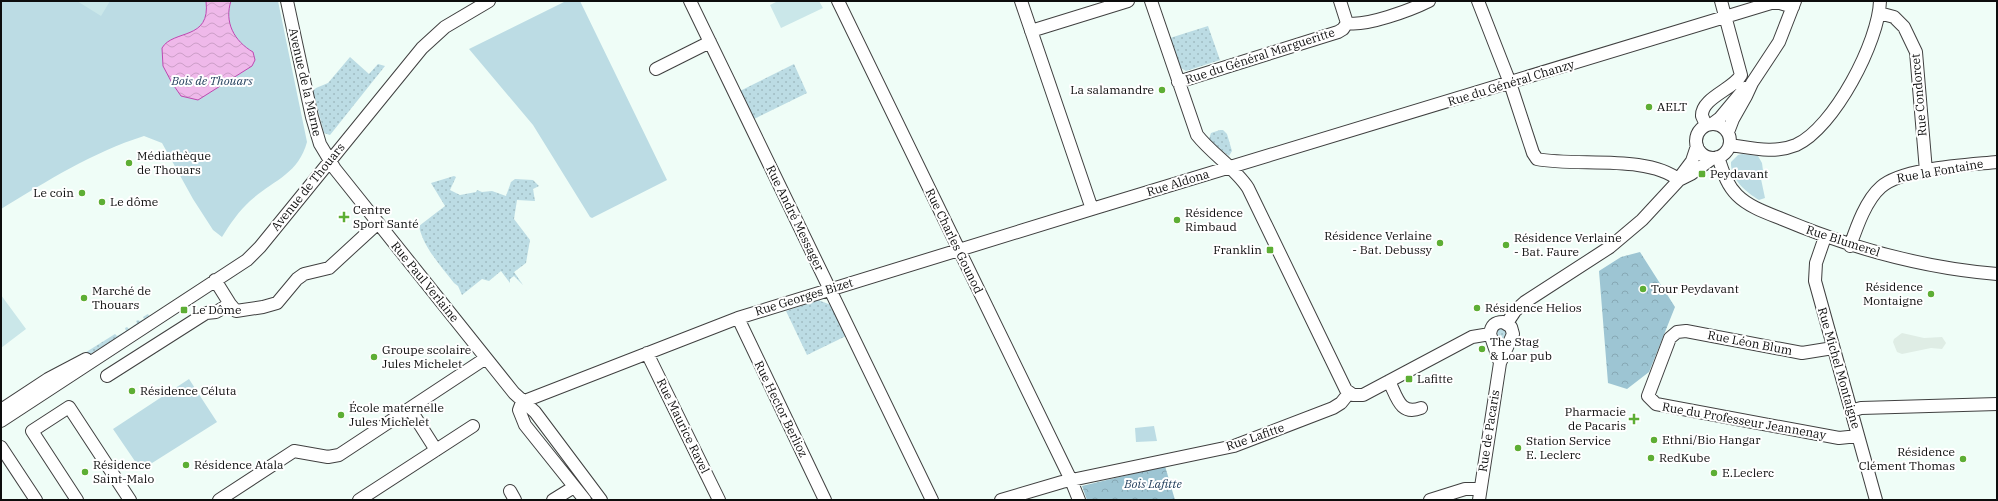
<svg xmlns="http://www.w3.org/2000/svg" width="1998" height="501" viewBox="0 0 1998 501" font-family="'IBM Plex Serif',serif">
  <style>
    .grass { fill: url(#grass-dots) }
    .forest { fill: url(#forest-crowns) }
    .park { fill: #bcdce4 }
    .pitch { fill: #cae7e9 }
    .plaza { fill: #dfede5 }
    .water { fill: url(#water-waves); stroke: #be48b1 }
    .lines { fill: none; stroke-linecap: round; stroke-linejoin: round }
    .minor-casing { stroke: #404040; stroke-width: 14 }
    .minor { stroke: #fff; stroke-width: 12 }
    .poi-dot { fill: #5dae34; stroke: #fff; stroke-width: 1.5 }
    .labels { text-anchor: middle; stroke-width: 4; stroke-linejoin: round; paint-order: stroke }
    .street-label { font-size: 12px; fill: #0d0d0d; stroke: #fff }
    .park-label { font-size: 12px; font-style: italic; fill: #25415e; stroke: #fff }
    .poi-label { font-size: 12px; fill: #0d0d0d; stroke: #fff; text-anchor: start }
  </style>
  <defs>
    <pattern id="grass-dots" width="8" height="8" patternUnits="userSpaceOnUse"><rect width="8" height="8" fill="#bcdce4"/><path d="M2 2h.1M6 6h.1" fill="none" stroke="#a0bcc2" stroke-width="1.8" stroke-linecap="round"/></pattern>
    <pattern id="forest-crowns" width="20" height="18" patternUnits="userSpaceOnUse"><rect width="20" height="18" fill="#9dc5d3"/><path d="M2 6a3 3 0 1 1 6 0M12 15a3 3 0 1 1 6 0" fill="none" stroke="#86a8b4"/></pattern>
    <pattern id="water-waves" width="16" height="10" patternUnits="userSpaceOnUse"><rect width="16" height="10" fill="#efb9ea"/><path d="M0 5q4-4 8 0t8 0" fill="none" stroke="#cc9ec8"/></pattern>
  </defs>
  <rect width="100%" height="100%" fill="#effdf7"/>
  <path class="grass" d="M1208,26L1220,60L1186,71L1181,68L1170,38Z
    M350,57L369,74L378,64L385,66L330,135L324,133L313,91L316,88L328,83Z
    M794,64L807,93L754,119L740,91Z
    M1220,130H1223L1227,134L1232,151L1229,156L1211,142L1209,139L1211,133Z
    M454,176L456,177L450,190L460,195L476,192L477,190L482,192L492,191L506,196L511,182L515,179L533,180L539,186L533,189L535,201L517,200L514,219L530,240L526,263L514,272L523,285L514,276L510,279V283L501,271L489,281L482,279L462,295L458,286L454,283C441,266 423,247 419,226L445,206L431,183Z
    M818,300L831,305L846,336L807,355L786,311Z
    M148,314L150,317L84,358L83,354L115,334L117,336L126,331L125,328L127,327L129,329L137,323L136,321L138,320L140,321L144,319L143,317Z
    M1497 333a5 5 0 1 1 10 0a5 5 0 1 1-10 0Z"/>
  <path class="forest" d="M1640,252L1675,307L1649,372L1627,389L1608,383L1599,271L1621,257Z
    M1165,466L1175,500H1087L1082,486Z"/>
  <path class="park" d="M1,1H278L307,142C298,175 273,180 250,201C239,211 230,224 222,237L213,230L193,199L162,143L144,136C93,152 47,181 1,209Z
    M566,1H580L667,180L592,218L590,217L533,125L469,49Z
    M1742,154L1758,156L1762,163L1764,178L1761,179L1765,198L1759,200C1746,192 1730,179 1731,162L1738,155Z
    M189,379L217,422L141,470L113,429Z
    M1154,426L1157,441L1136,442L1135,428Z"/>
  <path class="pitch" d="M77,1H110L101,16Z
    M778,1H819L823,8L781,28L770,5Z
    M1,295L26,329L1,348Z"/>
  <path class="plaza" d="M1902,333L1924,338L1942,337L1946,343L1942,349L1931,348L1902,354L1897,352L1893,342L1894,339Z"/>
  <path class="water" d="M206,1H231C224,22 234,41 253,52L255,60L252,66L198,100L181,96L172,83L163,66L162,48C173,29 211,41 206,1Z"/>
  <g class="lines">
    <defs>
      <path id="minor" d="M287,1L312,117L320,144L335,169L514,393L535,412L601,500
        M690,1L932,500
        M838,1L1071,480L1079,500
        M1021,1L1092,209L1771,3H1780L1793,7
        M1151,1L1197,135C1212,154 1235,168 1248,188L1346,390L1353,395H1363L1472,337L1490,334
        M1340,1L1347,23
        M1478,1L1510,83L1533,153L1537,159C1576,167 1647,154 1679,180
        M1879,13L1894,17L1904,27L1916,52L1926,171
        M1347,23C1365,27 1411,10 1429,1
        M1031,31L1128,1
        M656,69L710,42
        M1178,82L1338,32L1343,29L1347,23
        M1712,124L1720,118L1745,88
        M1696 141a17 17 0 1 1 34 0a17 17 0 1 1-34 0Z
        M1706,125L1702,116C1701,98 1734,89 1741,75L1721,1
        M1728,132L1733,119L1746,96L1752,83L1779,42L1795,1
        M1730,145C1752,148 1774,154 1796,145C1834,128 1879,41 1880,1
        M1718,157C1723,171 1726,184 1737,195C1749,207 1767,213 1782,219C1851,248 1923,268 1997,274
        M1680,177L1692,161L1697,146
        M1825,237L1816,263L1815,281L1876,500
        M1850,246C1857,226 1866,200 1881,187C1902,168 1968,165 1997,162
        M230,304L236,311L263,307L277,303L297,279L304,274L329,268L378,223
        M738,318L825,500
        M1507,323L1515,311L1525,302L1610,247L1642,220L1679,180L1691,174L1713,158
        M1833,348L1802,353L1686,331L1677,332L1670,338L1648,396L1656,404L1839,438L1858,436
        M647,353L719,500
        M107,376L206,313L216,312L230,304L215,280
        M1389,381C1397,397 1400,416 1421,408
        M522,402L738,318L1092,209
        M522,402L519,410L525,425L585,500
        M410,409L436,450
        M1,410L48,379L86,359
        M1851,411L1861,408L1997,404
        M1,421L247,260L260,247L422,48L445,27L489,1
        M1,447L36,500
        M510,491L515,500
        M77,500L32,431L69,407L130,500
        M219,500L294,451L328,457L339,455L486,358
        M359,500L473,426
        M553,500L574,487
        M1001,500L1062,482L1234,446L1333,408L1341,403L1349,393
        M1430,500L1465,489H1480
        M1479,500L1500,363L1513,334L1511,327L1503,322C1495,322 1491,326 1490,334L1500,363"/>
    </defs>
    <use href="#minor" class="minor-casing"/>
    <use href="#minor" class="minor"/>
  </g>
  <g class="poi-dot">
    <circle cx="1162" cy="90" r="4"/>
    <circle cx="1649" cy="107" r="4"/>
    <circle cx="129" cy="163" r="4"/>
    <rect x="1698" y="170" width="8" height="8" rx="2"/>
    <circle cx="82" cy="193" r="4"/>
    <circle cx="102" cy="202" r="4"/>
    <path d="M342 211h4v4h4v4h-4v4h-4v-4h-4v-4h4z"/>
    <circle cx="1177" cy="220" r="4"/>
    <circle cx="1440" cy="243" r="4"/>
    <circle cx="1506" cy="245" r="4"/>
    <rect x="1266" y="246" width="8" height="8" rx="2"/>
    <circle cx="1643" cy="289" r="4"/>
    <circle cx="1931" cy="294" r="4"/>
    <circle cx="84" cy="298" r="4"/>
    <circle cx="1477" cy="308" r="4"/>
    <rect x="180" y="306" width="8" height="8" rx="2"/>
    <circle cx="1482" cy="349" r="4"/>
    <circle cx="374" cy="357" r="4"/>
    <rect x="1405" y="375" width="8" height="8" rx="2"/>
    <circle cx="132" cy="391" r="4"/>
    <circle cx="341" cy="415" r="4"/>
    <path d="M1632 413h4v4h4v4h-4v4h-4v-4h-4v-4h4z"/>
    <circle cx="1654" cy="440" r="4"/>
    <circle cx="1518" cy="448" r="4"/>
    <circle cx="1651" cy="458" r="4"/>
    <circle cx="1963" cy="459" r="4"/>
    <circle cx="186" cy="465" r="4"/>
    <circle cx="85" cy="472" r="4"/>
    <circle cx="1714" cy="473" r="4"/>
  </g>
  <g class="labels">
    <g class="street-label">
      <text transform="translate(1260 56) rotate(-18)" y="4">Rue du Général Margueritte</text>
      <text transform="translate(305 82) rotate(77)" y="4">Avenue de la Marne</text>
      <text transform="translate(1511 83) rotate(-17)" y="4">Rue du Général Chanzy</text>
      <text transform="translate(1919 95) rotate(-95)" y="4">Rue Condorcet</text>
      <text transform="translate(1940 171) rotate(-10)" y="4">Rue la Fontaine</text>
      <text transform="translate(1178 183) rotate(-17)" y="4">Rue Aldona</text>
      <text transform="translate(308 187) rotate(-51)" y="4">Avenue de Thouars</text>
      <text transform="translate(795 218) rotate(64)" y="4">Rue André Messager</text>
      <text transform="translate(954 241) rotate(64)" y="4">Rue Charles Gounod</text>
      <text transform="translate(1843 241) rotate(18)" y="4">Rue Blumerel</text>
      <text transform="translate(425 282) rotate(51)" y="4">Rue Paul Verlaine</text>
      <text transform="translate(804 297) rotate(-17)" y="4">Rue Georges Bizet</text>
      <text transform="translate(1750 343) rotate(11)" y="4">Rue Léon Blum</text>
      <text transform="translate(1839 368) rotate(74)" y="4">Rue Michel Montaigne</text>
      <text transform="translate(781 409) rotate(64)" y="4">Rue Hector Berlioz</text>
      <text transform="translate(1744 421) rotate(10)" y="4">Rue du Professeur Jeannenay</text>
      <text transform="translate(683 426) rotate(64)" y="4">Rue Maurice Ravel</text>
      <text transform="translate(1489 431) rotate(-81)" y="4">Rue de Pacaris</text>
      <text transform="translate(1255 437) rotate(-19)" y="4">Rue Lafitte</text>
    </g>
    <g class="park-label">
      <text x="212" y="85">Bois de Thouars</text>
      <text x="1153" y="488">Bois Lafitte</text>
    </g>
    <g class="poi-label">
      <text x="1154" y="94" text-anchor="end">La salamandre</text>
      <text x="1657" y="111">AELT</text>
      <text x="137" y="160">Médiathèque<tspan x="137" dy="14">de Thouars</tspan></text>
      <text x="1710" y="178">Peydavant</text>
      <text x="74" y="197" text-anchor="end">Le coin</text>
      <text x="110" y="206">Le dôme</text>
      <text x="353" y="214">Centre<tspan x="353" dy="14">Sport Santé</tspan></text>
      <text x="1185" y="217">Résidence<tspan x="1185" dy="14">Rimbaud</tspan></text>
      <text x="1432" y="240" text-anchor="end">Résidence Verlaine<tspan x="1432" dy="14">- Bat. Debussy</tspan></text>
      <text x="1514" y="242">Résidence Verlaine<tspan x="1514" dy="14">- Bat. Faure</tspan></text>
      <text x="1262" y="254" text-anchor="end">Franklin</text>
      <text x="1923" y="291" text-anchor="end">Résidence<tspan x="1923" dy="14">Montaigne</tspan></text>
      <text x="1651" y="293">Tour Peydavant</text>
      <text x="92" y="295">Marché de<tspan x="92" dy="14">Thouars</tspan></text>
      <text x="1485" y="312">Résidence Helios</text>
      <text x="192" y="314">Le Dôme</text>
      <text x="1490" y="346">The Stag<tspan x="1490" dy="14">&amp; Loar pub</tspan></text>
      <text x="382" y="354">Groupe scolaire<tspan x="382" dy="14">Jules Michelet</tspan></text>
      <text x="1417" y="383">Lafitte</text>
      <text x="140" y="395">Résidence Céluta</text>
      <text x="349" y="412">École maternelle<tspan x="349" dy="14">Jules Michelet</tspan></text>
      <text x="1626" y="416" text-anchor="end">Pharmacie<tspan x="1626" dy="14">de Pacaris</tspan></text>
      <text x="1662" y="444">Ethni/Bio Hangar</text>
      <text x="1526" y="445">Station Service<tspan x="1526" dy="14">E. Leclerc</tspan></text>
      <text x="1955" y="456" text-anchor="end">Résidence<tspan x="1955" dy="14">Clément Thomas</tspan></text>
      <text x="1659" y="462">RedKube</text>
      <text x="93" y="469">Résidence<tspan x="93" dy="14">Saint-Malo</tspan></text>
      <text x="194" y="469">Résidence Atala</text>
      <text x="1722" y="477">E.Leclerc</text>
    </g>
  </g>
  <rect width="1998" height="501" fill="none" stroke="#0d0d0d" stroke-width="4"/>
</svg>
